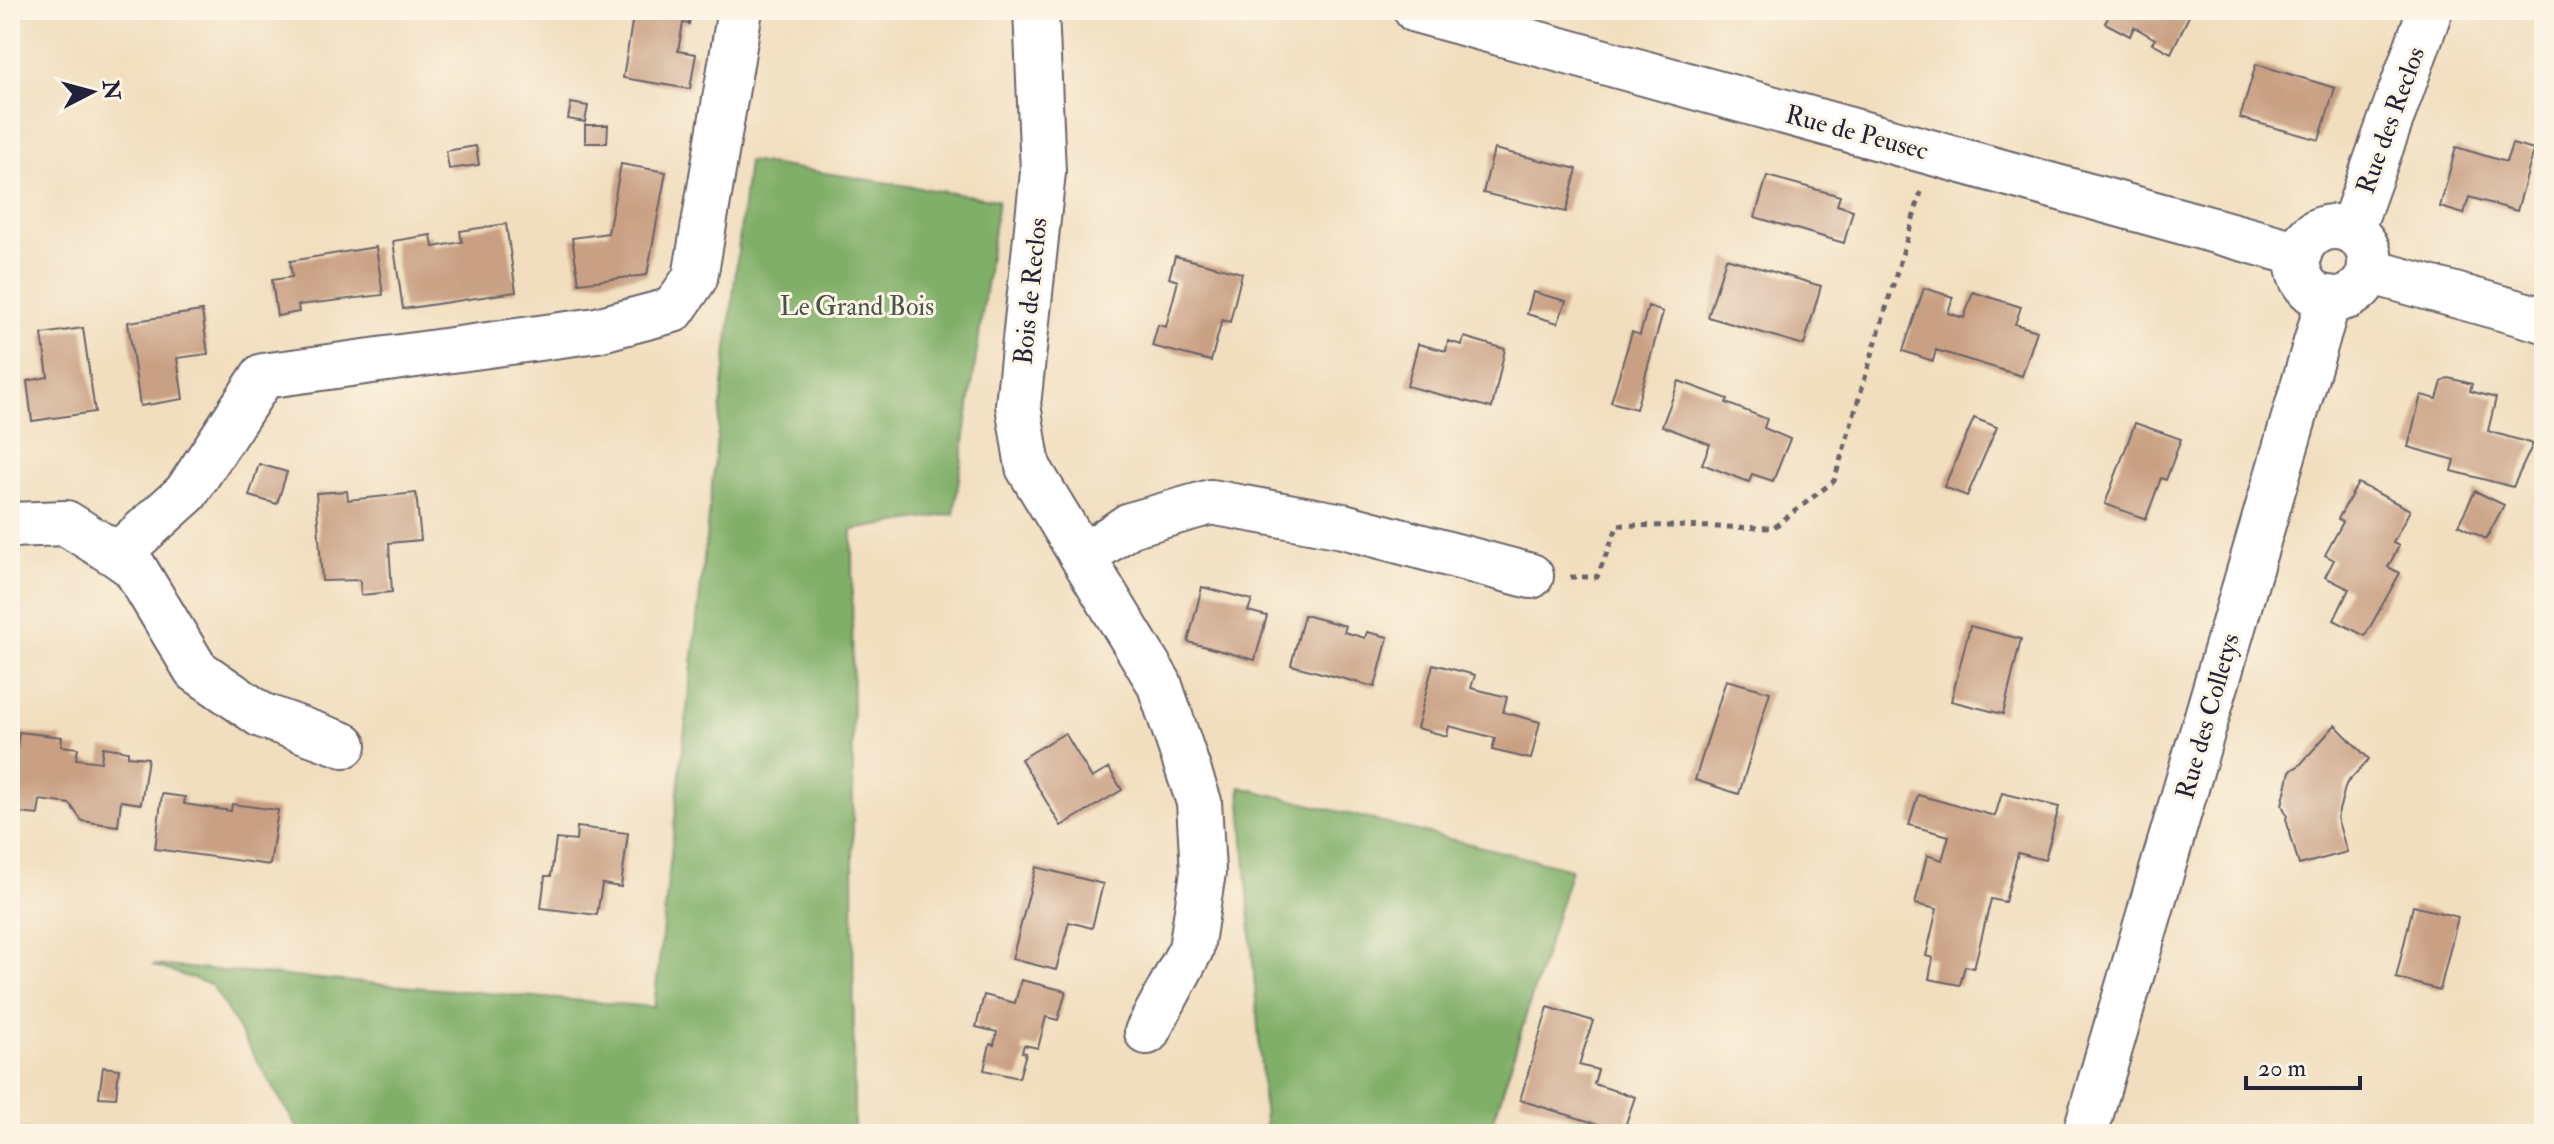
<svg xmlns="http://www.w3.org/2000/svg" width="2554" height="1144" viewBox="0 0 2554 1144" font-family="'IM FELL Double Pica',serif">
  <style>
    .forest { fill: #80af68; stroke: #516852; stroke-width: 2 }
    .building { fill: #c9a083 }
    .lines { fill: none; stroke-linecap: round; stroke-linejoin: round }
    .minor-casing { stroke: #6a6469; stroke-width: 48 }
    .path { stroke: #6a6469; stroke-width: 5; stroke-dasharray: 6 6; stroke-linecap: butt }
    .minor { stroke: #fff; stroke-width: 44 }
    .labels { text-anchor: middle; stroke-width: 6; stroke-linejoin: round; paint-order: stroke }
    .street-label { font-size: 26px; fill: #22223b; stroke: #fcf5e5 }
    .park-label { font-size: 26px; fill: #48554d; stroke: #fcf5e5 }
  </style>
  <rect width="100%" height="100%" fill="#fcf5e5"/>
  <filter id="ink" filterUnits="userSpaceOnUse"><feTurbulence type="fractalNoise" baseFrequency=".0125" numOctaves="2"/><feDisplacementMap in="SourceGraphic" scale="16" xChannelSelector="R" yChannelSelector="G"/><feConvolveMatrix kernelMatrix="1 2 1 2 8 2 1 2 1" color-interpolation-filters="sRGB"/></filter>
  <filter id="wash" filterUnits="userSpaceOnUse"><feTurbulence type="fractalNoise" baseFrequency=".006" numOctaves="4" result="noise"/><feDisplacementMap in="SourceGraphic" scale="32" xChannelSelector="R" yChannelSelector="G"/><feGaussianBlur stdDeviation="1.8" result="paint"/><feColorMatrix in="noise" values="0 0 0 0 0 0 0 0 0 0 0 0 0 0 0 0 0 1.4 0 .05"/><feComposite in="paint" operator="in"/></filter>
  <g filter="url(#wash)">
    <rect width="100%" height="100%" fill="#f1debe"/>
    <path class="forest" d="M748,161L998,200L954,514L852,530L854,1134H301L212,985L152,965L654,1007Z
      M1240,787L1571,869L1491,1129L1505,1134H1266Z"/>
    <g id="blocks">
      <path class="building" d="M634,10H691L689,24L683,23L678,51L696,54L690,89L623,78Z
        M2112,10H2192L2171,53L2152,43L2155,39L2134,27L2130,36L2105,23Z
        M2256,64L2335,88L2319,140L2240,118Z
        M571,103L588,106L585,122L568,119Z
        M585,125H608L607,143H585Z
        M2512,144L2534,150L2517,211L2469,197L2464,214L2440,207L2456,147L2506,162Z
        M476,146L479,165L449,169L446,151Z
        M1494,149L1577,169L1566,212L1483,193Z
        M621,164L666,172L647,275L579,283L572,238L608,233Z
        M1767,176L1840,196L1837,205L1853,210L1844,243L1755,217Z
        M506,224L516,292L403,309L393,241L431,235L433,247L462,242L460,231Z
        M376,247L383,295L298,305L299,312L277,316L272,280L292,277L290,261Z
        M1175,256L1242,273L1230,322L1222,320L1211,361L1152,346L1158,325L1166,327L1178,281L1169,278Z
        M1726,258L1821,286L1804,345L1708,317Z
        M1924,288L1953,297L1948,313L1964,318L1973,292L2021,307L2015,324L2037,331L2022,376L1936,350L1933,361L1903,351Z
        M1533,292L1566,301L1558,323L1527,314Z
        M1648,306L1663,312L1636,409L1611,402L1632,332L1640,335Z
        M202,311L208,354L177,358L183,399L140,406L128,322Z
        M83,328L95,412L32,421L27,381L48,377L42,334Z
        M1464,337L1505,349L1492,408L1407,386L1418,344L1446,351L1448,341L1462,345Z
        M2449,378L2472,384L2470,391L2496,398L2488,431L2533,444L2513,487L2452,471L2455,460L2408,447L2421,395L2437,399L2442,382Z
        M1679,381L1728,399L1726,403L1767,419L1764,428L1790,439L1773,481L1752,474L1749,482L1702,464L1710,444L1662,426Z
        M10,394L16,424L10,425Z
        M1974,418L1997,427L1967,496L1944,487Z
        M2135,423L2181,439L2166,480L2161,478L2146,519L2105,504Z
        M259,464L287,472L277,504L249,496Z
        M2358,483L2410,510L2393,543L2399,546L2388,567L2400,573L2365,636L2334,620L2349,589L2325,577L2334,560L2325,555L2343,522L2338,519Z
        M347,491L348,500L416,493L421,540L389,543L392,592L361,595L360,580L322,581L316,493Z
        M2475,491L2504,505L2486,539L2458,525Z
        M1202,587L1252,600L1248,611L1267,616L1255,660L1188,642Z
        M1304,615L1346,626L1344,632L1365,638L1367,632L1388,637L1375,687L1291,665Z
        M1970,626L2021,639L2003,714L1951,701Z
        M1433,664L1475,675L1471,688L1507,697L1503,712L1540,722L1531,759L1492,750L1495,738L1449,726L1447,736L1417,728Z
        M1726,680L1770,692L1739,794L1695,780Z
        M2335,725L2369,759L2346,784L2337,818L2347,852L2299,865L2286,819L2287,815L2282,805L2290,771L2300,765Z
        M19,732L62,737L61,746L78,748L76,759L101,762L103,747L128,751V756L148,758L141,804L121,801L118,826L82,821L70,804L40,800L38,815L10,812Z
        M1065,733L1092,778L1109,768L1122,790L1061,826L1021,759Z
        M2002,793L2059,807L2045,860L2018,853L2005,902L1991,899L1974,968L1965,966L1960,985L1929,979L1933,958L1926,956L1937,909L1915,904L1927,855L1942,860L1949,836L1909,825L1918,795L1995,816Z
        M162,794L185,797L184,804L231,811L232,804L278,810L270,865L155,849Z
        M577,827L628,833L621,887L602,884L597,915L541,908L545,876H551L556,839L576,841Z
        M1036,867L1103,884L1092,928L1069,922L1056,970L1012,959Z
        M2413,906L2458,917L2440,990L2396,978Z
        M1021,980L1066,991L1058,1020L1046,1017L1038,1048L1024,1045L1022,1052L1026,1053L1019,1078L984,1070L990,1044L994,1045L997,1032L976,1027L984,995L1015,1003Z
        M1548,1007L1593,1021L1579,1065L1598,1070L1594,1084L1635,1097L1623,1132L1520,1100Z
        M103,1067L119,1069L116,1098L99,1097Z
        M10,1128L55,1131L54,1134H10Z"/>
    </g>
  </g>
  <g filter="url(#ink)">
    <use href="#blocks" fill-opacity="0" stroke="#6a6469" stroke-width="2"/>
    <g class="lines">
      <defs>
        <path id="minor" d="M1036,10L1043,172L1018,405L1028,467L1159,683L1199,802L1203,872L1191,949L1147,1032
          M1416,10L2299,254
          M2298 263a36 36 0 1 1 72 0a36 36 0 1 1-72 0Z
          M2351,231L2430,10
          M2369,271L2544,320
          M10,525L66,523L117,555L134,567L196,670L261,715L344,745
          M117,555L186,493L263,376L597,330L673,310L695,278L740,10
          M1084,556L1130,525L1211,502L1343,526L1531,576
          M2085,1134L2329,298"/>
      </defs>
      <use href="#minor" class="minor-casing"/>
      <path class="path" d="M1570,577H1597L1618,525L1773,528L1834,481L1921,192"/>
      <use href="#minor" class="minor"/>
    </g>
  </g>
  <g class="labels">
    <g class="street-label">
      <text transform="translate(2390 120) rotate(-70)" y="9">Rue des Reclos</text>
      <text transform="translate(1857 132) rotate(15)" y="9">Rue de Peusec</text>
      <text transform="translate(1030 291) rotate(-84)" y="9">Bois de Reclos</text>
      <text transform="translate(2207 716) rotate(-74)" y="9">Rue des Colletys</text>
    </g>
    <g class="park-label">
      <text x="857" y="315">Le Grand Bois</text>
    </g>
  </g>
  <rect width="2554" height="1144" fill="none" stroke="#fcf5e5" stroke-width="40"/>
  <g transform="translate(92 92) rotate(84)" stroke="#fcf5e5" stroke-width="6" paint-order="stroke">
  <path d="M0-6L14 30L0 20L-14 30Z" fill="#22223b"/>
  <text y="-12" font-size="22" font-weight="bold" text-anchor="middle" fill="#22223b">N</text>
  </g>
  <path d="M2246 1076v12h114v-12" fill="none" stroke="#22223b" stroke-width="4"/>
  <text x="2258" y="1076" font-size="24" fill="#22223b" stroke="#fcf5e5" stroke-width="6" paint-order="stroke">20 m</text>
</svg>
